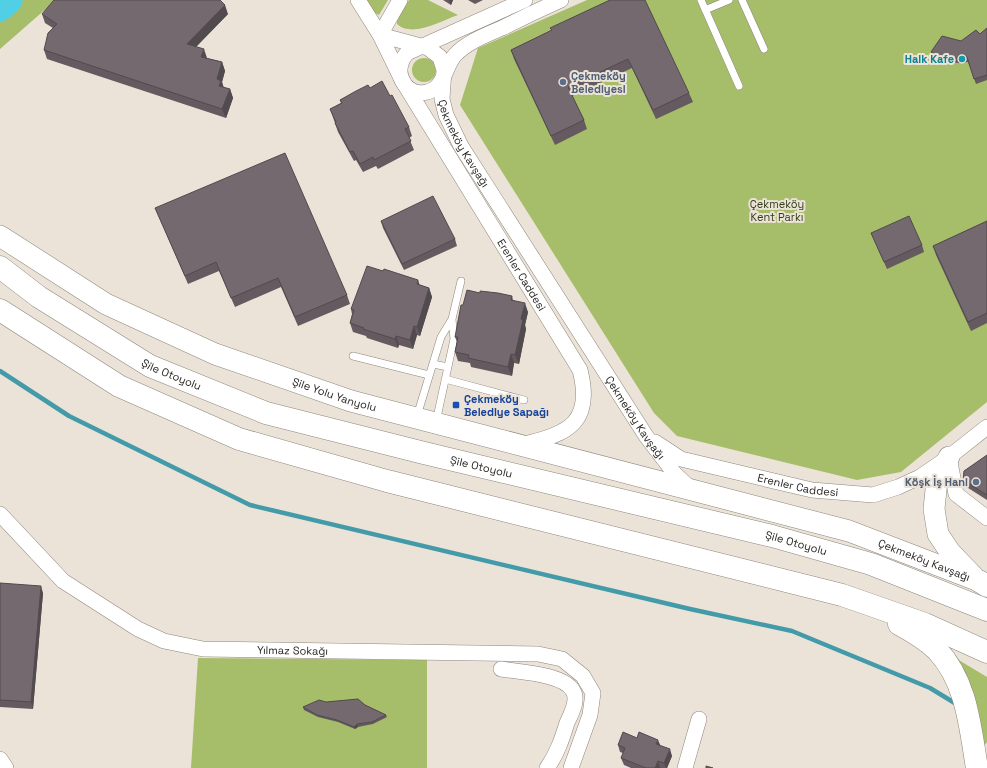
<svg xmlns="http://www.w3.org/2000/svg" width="987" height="768" viewBox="0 0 987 768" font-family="'Space Grotesk',sans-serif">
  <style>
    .green { fill: #a6bd69 }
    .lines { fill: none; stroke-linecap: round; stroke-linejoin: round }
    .stream { stroke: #439aa8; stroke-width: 4.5 }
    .river { stroke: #51cfe5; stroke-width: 27 }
    .service-casing { stroke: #8e867c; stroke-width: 8 }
    .minor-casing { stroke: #8e867c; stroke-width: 16 }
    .secondary-casing { stroke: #8e867c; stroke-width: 22 }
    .trunk-casing { stroke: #8e867c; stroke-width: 23 }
    .service { stroke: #fff; stroke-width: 7 }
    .minor { stroke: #fff; stroke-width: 15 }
    .secondary { stroke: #fff; stroke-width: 21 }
    .trunk { stroke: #fff; stroke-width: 22 }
    .wall { fill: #645a5f }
    .shaded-wall { fill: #514a4e }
    .building { fill: #74696f; stroke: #514a4e }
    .culture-dot { fill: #0f9aa8; stroke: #ece3d8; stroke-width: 1.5 }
    .service-dot { fill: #5c6f8a; stroke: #ece3d8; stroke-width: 1.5 }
    .transit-dot { fill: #1a4fb4; stroke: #ece3d8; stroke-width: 1.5 }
    .labels { text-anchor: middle; stroke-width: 4; stroke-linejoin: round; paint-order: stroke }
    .culture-label { font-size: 11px; font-weight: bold; fill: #0d838f; stroke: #ece3d8; text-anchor: end }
    .service-label { font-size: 11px; font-weight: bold; fill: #4e5e75; stroke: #ece3d8; text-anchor: start }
    .street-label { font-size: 11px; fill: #221f1b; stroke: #ece3d8 }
    .park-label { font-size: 11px; fill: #343d19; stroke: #ece3d8 }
    .transit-label { font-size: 11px; font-weight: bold; fill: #164399; stroke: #ece3d8; text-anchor: start }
  </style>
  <rect width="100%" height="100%" fill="#ece3d8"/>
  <path class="green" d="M0,0H56L0,49Z
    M366,0H388L379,15L373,12Z
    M409,0H428L458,15C441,21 412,38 397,24V18Z
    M587,0H987V402L901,472L857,480L677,436L654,413L460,105L478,48Z
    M412 70a12 12 0 1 1 24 0a12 12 0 1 1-24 0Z
    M952,656L987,677V742L982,750Z
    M198,658L427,660V768H191Z"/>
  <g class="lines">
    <path class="stream" d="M0,371L69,416L250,505L690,609L792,631L930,688L958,705"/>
    <path class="river" d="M0,8L9,0"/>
    <defs>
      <path id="service" d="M701,0L739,86
        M742,0L764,49
        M705,10L729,0
        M353,356L429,375
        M433,364L448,367
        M445,379L524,400
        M417,416L441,337L452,319
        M436,422L454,339L452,319L461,281"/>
      <g id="minor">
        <path id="s1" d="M358,0L380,35L402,80L580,370C593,421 570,434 524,444"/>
        <path d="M525,0L407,53C388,75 411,103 434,89C445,82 446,65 455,55C467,42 486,35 502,28C522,18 541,9 561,0"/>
        <path id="s2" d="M380,35L428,48L440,57L444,70L442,99L446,115L461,146L646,436L675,474L690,488"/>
        <path d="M380,35L400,0"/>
        <path id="s3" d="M655,442L681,459L812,490L873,495L898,487L920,477L949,457L987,427"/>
        <path d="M949,457L956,494L987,518"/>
        <path id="s4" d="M0,514L63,581L138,629L164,641L203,649L538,654L562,659L583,676L593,693L590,715L571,768"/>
        <path d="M501,669C519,672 564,674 573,691C579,700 571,714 567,723C562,739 557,754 547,768"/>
        <path d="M0,759L6,768"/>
        <path d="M685,768L699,719"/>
      </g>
      <g id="secondary">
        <path id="s5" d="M0,236L106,304L215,354L351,401L849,531L979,581"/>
        <path d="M949,457L937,480L934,509L938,534L950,552L973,576"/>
      </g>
      <g id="trunk">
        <path id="s6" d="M0,267L39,297L150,366L266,413L424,453L772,536L871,564L987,610"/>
        <path d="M0,310L119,386L239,439L387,481L842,595L925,624L987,652"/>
        <path d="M979,581L987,586"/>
        <path d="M899,624C912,631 926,639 937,650C967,682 970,727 977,768"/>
      </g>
    </defs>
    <use href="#service" class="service-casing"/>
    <use href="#minor" class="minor-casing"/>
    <use href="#secondary" class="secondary-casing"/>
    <use href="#trunk" class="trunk-casing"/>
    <use href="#service" class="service"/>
    <use href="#minor" class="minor"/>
    <use href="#secondary" class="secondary"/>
    <use href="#trunk" class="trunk"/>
  </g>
  <path class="wall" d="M443,0H453L451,5Z
    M468,0H483L475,4Z
    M610,0L689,93L693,102L656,119L632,68L572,96L584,120L587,129L555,145L514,59L511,50L551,31Z
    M42,14H228L196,47L207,58L222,62L225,71L222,82L224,88L230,89L233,98L226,118L47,59L44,50L53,28L45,23Z
    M987,28V80L976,84L968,62L958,63L941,61L932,57L931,52L980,34Z
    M370,88L390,96L409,127L412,136L409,138L414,150L378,169L376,166L363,172L356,160L354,161L338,132L335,123L330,109L341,103L340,100Z
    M155,208L347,295L350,304L298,326L281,287L235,307L219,271L188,284L159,217Z
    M381,221L455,239L457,246L404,270L383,228Z
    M987,221V323L971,331L936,255L933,246Z
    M871,233L922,245L924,252L887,269Z
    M420,285L429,288L432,297L420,336L417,335L413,349L399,345L398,348L367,338L366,336L353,332L350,323L352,314L351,309Z
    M480,293L512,296L513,300L528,312L525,325L526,329L519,364L514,363L512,376L471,367L470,363L458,361L455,352L457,342L455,337Z
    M987,455V500L965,486L963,480Z
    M0,583L43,593L33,709L0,707Z
    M326,702L365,705L386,715L387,717L373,724L358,727L355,729L338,722L318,717L304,710L303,707Z
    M637,738L660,746L672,756L667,768H631L624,765L621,758L623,753L620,752L618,745Z"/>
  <path class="shaded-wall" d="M449,0H453L451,5Z
    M225,5L228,14L190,53L187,44Z
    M204,49L207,58L201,57Z
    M222,62L225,71L222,82L224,90L222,95L217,79Z
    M230,89L233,98L226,118L222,109Z
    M418,280L421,289L417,284Z
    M429,288L432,297L420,336L417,327Z
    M525,303L528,312L525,325L526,329L519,364L515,355L521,319Z
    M414,326L417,335L413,349L410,340Z
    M396,336L399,345L398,348L395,339Z
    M511,354L514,363L512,376L508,367Z
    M41,586L43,593L33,709L31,702Z
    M357,724L358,727L355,729L354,727Z
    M658,740L661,747L656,744Z
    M670,749L672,756L667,768H666L664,763Z
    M658,761L660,768H655Z"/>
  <path class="building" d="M54,0H220L225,5L187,44L204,49L201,57L222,62L217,79L221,81L219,86L230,89L222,109L44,50L48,33L57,24L42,14Z
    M610,0H645L689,93L653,110L628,59L568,87L584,120L551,136L511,50L552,30L550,28Z
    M987,28V75L974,79L967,57L956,58L939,56L931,52L942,36L961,41L976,30L980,34Z
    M382,81L390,96L392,95L409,127L405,129L411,141L374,160L373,157L360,164L353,151L350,152L335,123L336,122L330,109L342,103L340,100L356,91L368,85L370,88Z
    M285,153L347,295L295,317L278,278L231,298L216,262L185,276L155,208Z
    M433,196L455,239L402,264L381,221Z
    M909,216L922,245L884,262L871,233Z
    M987,221V313L968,322L933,246Z
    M367,266L383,271L384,269L418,280L417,284L429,288L417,327L414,326L410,340L396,336L395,339L363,329L364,328L350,323L354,310L351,309Z
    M467,290L480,293V291L498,293L512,296L511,300L525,303L521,319L523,320L515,355L511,354L508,367L468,358L469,355L455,352L458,337H455L461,305H463Z
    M987,455V495L963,480L964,471Z
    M0,583L41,586L31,702L0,700Z
    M358,699L365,705L386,715L372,722L357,724L354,727L337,720L317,715L303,707L319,700L326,702Z
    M623,732L637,738L639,732L658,740L656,744L670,749L664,763L658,761L655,768H646L621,758L625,748L618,745Z
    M706,766L713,768H706Z"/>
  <circle class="culture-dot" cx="962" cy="59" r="4"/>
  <g class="service-dot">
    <circle cx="563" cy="82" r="4"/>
    <circle cx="976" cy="482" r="4"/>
  </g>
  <rect class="transit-dot" x="452" y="401" width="8" height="8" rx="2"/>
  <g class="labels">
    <g class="culture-label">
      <text x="954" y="63">Halk Kafe</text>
    </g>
    <g class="service-label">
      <text x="571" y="80">Çekmeköy<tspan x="571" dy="13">Belediyesi</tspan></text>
      <text x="968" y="486" text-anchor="end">Köşk İş Hani</text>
    </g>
    <g class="street-label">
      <text dy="4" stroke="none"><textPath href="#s2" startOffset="157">Çekmeköy Kavşağı</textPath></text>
      <text dy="4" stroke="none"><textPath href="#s1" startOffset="320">Erenler Caddesi</textPath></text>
      <text dy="4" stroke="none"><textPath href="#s6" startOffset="203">Şile Otoyolu</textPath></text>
      <text dy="4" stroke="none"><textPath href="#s5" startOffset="372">Şile Yolu Yanyolu</textPath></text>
      <text dy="4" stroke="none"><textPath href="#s2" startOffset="481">Çekmeköy Kavşağı</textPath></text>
      <text dy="4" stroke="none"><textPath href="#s6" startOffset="527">Şile Otoyolu</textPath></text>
      <text dy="4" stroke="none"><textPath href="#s3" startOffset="151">Erenler Caddesi</textPath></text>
      <text dy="4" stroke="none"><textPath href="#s6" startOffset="851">Şile Otoyolu</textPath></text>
      <text dy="4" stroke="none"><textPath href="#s5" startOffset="985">Çekmeköy Kavşağı</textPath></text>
      <text dy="4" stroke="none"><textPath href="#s4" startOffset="339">Yılmaz Sokağı</textPath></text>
    </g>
    <g class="park-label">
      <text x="777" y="208">Çekmeköy<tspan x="777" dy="13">Kent Parkı</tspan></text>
    </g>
    <g class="transit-label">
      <text x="464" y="403">Çekmeköy<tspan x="464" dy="13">Belediye Sapağı</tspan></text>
    </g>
  </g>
</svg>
